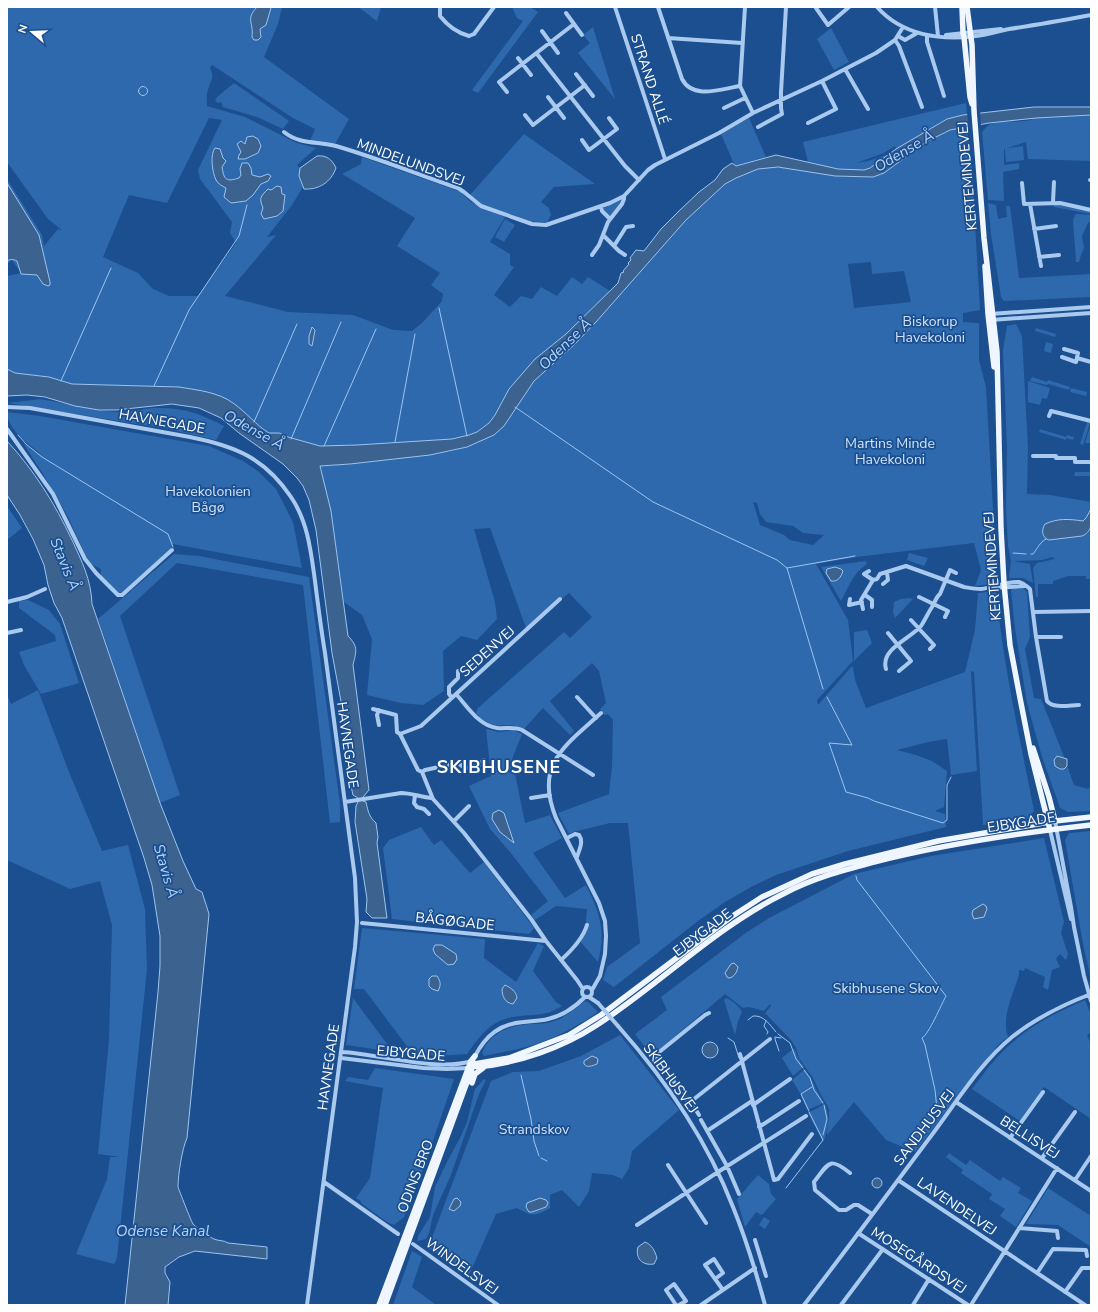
<svg xmlns="http://www.w3.org/2000/svg" width="1098" height="1312" viewBox="0 0 1098 1312" font-family="'Nunito Sans',sans-serif">
  <style>
    .green { fill: #2e69ad; fill-rule: evenodd }
    .water { fill: #3c6290; stroke: #9cc4f0 }
    .pier { fill: #1b4f8f }
    .lines { fill: none; stroke-linecap: round; stroke-linejoin: round }
    .stream { stroke: #9cc4f0; stroke-width: 1 }
    .minor { stroke: #a9c9ee; stroke-width: 4 }
    .major { stroke: #f0f6ff; stroke-width: 5.5 }
    .minor-bridge { stroke: #a9c9ee; stroke-width: 4 }
    .labels { text-anchor: middle; stroke-width: 3.5; stroke-linejoin: round; paint-order: stroke }
    .street-label { font-size: 14px; fill: #fff; stroke: #1b4f8f }
    .park-label { font-size: 14px; fill: #cfe3fa; stroke: #1b4f8f }
    .water-label { font-size: 15px; font-style: italic; fill: #b5d3f5; stroke: #1b4f8f }
    .district-label { font-size: 18px; font-weight: bold; letter-spacing: 1px; fill: #fff; stroke: #1b4f8f }
  </style>
  <rect width="100%" height="100%" fill="#1b4f8f"/>
  <path class="green" d="M7,7H282L278,24L264,57L349,119L335,144L310,141L315,129L293,118L212,65L210,68C215,79 211,79 208,90C206,94 207,101 207,106L245,117L297,143L316,148L297,165L300,168V176L303,187L292,205L267,237L276,235L225,296L288,312L353,315L393,330L412,331L422,323L442,301L443,294L431,285L440,273L397,246L415,218L342,174L361,164L362,157L461,192L471,202L505,217L490,242L510,254V265L514,267L494,295L510,307L521,296L532,299L541,287L557,296L572,277L582,284L588,277L610,291L566,334L542,353L509,389L495,415L489,423L477,432L469,435L452,439L357,445L320,446L288,437L277,433H269L230,401L179,387L72,384L49,377L15,373L7,369V276L21,273L12,260L7,264V179L42,235L44,246L58,229L62,230L48,219L7,162ZM209,118L222,120L198,170L200,179L232,222L230,233L236,243L198,296H169L153,289L138,273L103,257L129,195L167,203Z
    M358,7H381L377,21Z
    M512,7H530L538,12L478,93L472,90L523,21L517,18Z
    M593,27L615,99L578,53L590,43L583,35Z
    M831,28L849,62L834,70L817,39Z
    M234,83L289,121L283,129L257,117L223,107L221,102L218,103L215,101L217,97Z
    M966,103L967,115L947,119L896,149L895,146L884,153L856,163L868,161L889,154C883,159 876,165 869,168C854,176 824,165 808,162L803,142Z
    M1091,115V161L1028,159L1026,142L1007,148L1023,146L1024,160L1006,162L1005,149H1004V165L1019,163V169L1003,172L1004,201L988,200L982,132C984,130 987,126 989,125C1003,118 1022,125 1036,118Z
    M749,118L766,157L735,166L721,134Z
    M967,127L972,170L980,310L963,313V322L979,323V360L986,387L993,509L996,582L991,584L975,586L981,570L974,543L856,557L816,564L848,620L853,661L817,700L818,705L852,666L853,667L855,680L866,708L965,672L975,630L978,593L996,591C1003,665 1020,738 1034,811L1027,819L983,825L974,672L971,671L977,771L951,775L947,739L928,742L897,750L916,755L932,761L947,771L944,807L935,811L945,814L946,827L848,851L776,875L753,886L725,902L698,921L614,987L603,980L607,967L640,943L628,823H610L573,832L569,834L558,813L609,794L612,766L613,720L608,714L604,715L600,709L606,703L599,671L592,663L550,701L574,731L570,735L543,708L524,729C504,719 496,735 476,713L478,708L564,632L570,638L592,617L569,593L526,628L490,528L474,529L495,602L497,619L477,640L461,636L443,651L444,691L423,705L401,703L367,695L372,639L362,615L344,602L331,511L320,466L350,464L430,455L452,451L467,447L504,426L534,381L575,344L596,322L686,220L725,184L736,178L750,171L769,167L785,168L847,177H873L884,173L914,150L942,133L950,130ZM871,262L872,274L904,271L911,302L854,308L848,264ZM753,502L757,503L760,514L766,522L793,526L803,533L824,535L813,545L790,540L784,535L760,525Z
    M524,134L595,184L554,187L541,202L549,208L551,215L548,220V223L530,221L481,204L470,195Z
    M622,199L623,200L611,216H609L604,210V208Z
    M988,203L996,205L998,219L1007,217L1006,206H1010L1019,278L1091,274V297L1004,301L1001,297L991,234Z
    M1054,204L1091,211V214L1054,207Z
    M1076,214L1091,215V221L1088,223L1082,236L1084,248L1081,255L1079,262H1076L1073,219Z
    M505,219L515,225L504,242L495,237Z
    M1016,324L1022,336L1028,448L1027,494L1050,495L1091,502C1091,510 1089,516 1083,521L1067,519L1087,534L1091,529V579H1086V576H1068L1053,581V584H1038V597H1036L1033,568L1037,563L1055,559L1052,557L1042,560L1014,561L1030,564L1033,583L1023,578H1009L1011,561L1008,546L1006,509L1007,448L1003,350L1007,326Z
    M1036,328L1056,334L1055,337L1035,331Z
    M1046,342L1053,344L1051,353L1044,351Z
    M1032,377L1047,382L1048,380L1070,387L1069,390L1048,384L1047,385L1030,381Z
    M1028,381L1050,388L1047,399L1042,398L1040,405L1028,402Z
    M1071,388L1087,392L1086,396L1070,392Z
    M40,399C66,403 91,411 118,412C130,412 142,409 154,408C183,407 199,413 224,426L216,440L168,429L8,403Z
    M7,412L40,416L209,446L243,461L259,472L276,489L293,522L302,568L173,544L171,549L122,592L118,593L101,576V569L91,564L88,560L67,515L43,474L23,443L45,457C31,446 7,430 7,412Z
    M1087,422L1090,423L1083,445L1080,444Z
    M1091,424V443H1085Z
    M1040,429L1066,437L1067,435L1074,437L1073,440L1066,438V440L1039,432Z
    M1075,472H1091V476H1074Z
    M7,506L22,528L7,540Z
    M909,553L928,558L924,566L907,560Z
    M174,554L199,556L309,577L340,804V822L330,823L303,585L177,563L120,616L180,795L160,803L98,619Z
    M866,561L867,564C852,574 849,587 841,601L821,567Z
    M1015,588H1023L1027,592L1030,637L1025,649L1034,698L1041,699L1063,754L1074,785L1088,789L1091,786V811L1068,812L1060,808L1042,757L1027,703L1015,629L1011,590Z
    M910,598L913,599L895,618L893,612L894,602L901,599Z
    M28,600L49,610L60,624L79,683L41,694L24,665L19,652L56,641L55,635L19,608V601Z
    M867,630L872,643L854,661V632Z
    M38,690L69,772L102,851L128,845L145,909L147,969L117,1258L114,1264L76,1254L107,1179L110,1157H120L98,1154L109,1040L112,925L100,881L70,889L7,860V694L11,704Z
    M486,729L499,732L513,730L522,734L512,759L525,823L550,815L562,838L533,853L565,898L586,885C600,913 606,931 598,962L579,940L587,928L586,921L587,909L556,906L535,920L531,915L548,901L510,852L490,829L469,786L491,776Z
    M421,827L434,845L441,840L470,873L484,862L534,928L529,934L392,919L383,848L389,840Z
    M1091,831V979L1083,944L1065,840L1069,833Z
    M1044,838L1064,922L1061,933L1068,954L1066,960L1060,954L1056,959L1060,967L1052,970L1048,990L1043,987L1045,977L1025,968L1024,971L1019,970V975C1013,995 1001,1017 1008,1037L999,1044L966,1085L915,1152L886,1140L854,1102L827,1135V1133L829,1117V1109L819,1091L813,1078L799,1058L796,1048L791,1040L765,1013L771,1006L770,1004L764,1011L749,1007L743,1008L725,994L652,1056L635,1034L667,1010L661,997L747,932L769,918L854,874L931,856Z
    M362,928L485,939L484,958L516,982L538,943L544,946L533,971L556,1002L562,1006C555,1010 549,1013 542,1014C530,1016 517,1015 505,1019C488,1024 477,1040 467,1054L437,1056L412,1053L364,989H354Z
    M353,998L393,1052L346,1045Z
    M726,998C732,1000 739,1006 742,1012L738,1021L735,1035L724,1000Z
    M1085,1000L1091,1015V1032L1087,1035L1091,1044V1119L1044,1087L1020,1121L972,1089C985,1072 997,1055 1013,1042C1034,1023 1060,1011 1085,1000Z
    M585,1001L589,1003L598,1012C576,1027 552,1040 526,1047C512,1051 498,1053 484,1056L482,1053C489,1033 509,1026 529,1024C538,1024 548,1024 557,1020C567,1016 576,1008 585,1001Z
    M620,1035L679,1110L632,1151L629,1168L622,1179L613,1175L592,1173L589,1191L579,1207L562,1190L550,1195V1208C535,1217 532,1216 517,1208L496,1214L469,1275L428,1248L491,1081L513,1072L539,1071L581,1056Z
    M794,1048L798,1058L804,1067L793,1076L782,1058Z
    M375,1068L454,1079L423,1170L414,1187V1192L404,1217L394,1225L387,1222L361,1203V1201L356,1198L370,1178L383,1088L345,1081L348,1077L368,1080Z
    M805,1069L812,1080L816,1089L824,1103L807,1110L800,1093L792,1080Z
    M484,1079L486,1080L479,1094L451,1175L433,1215L429,1233L426,1239L417,1241L418,1236L430,1217L435,1187L447,1162L461,1136L467,1122L475,1089Z
    M825,1104C830,1116 828,1131 823,1142L808,1113Z
    M949,1153L966,1165L970,1160L1000,1181L1003,1177L1021,1188L1018,1193L1032,1201L1016,1227L1000,1216L1005,1209L989,1199L992,1194L961,1173L963,1170L946,1157Z
    M758,1175L769,1184L771,1194L776,1199L762,1215L756,1212L745,1227L737,1199Z
    M1048,1188L1091,1216V1247L1058,1225L1026,1224Z
    M764,1217L770,1221L765,1229L759,1225Z
    M412,1251L422,1257L412,1287L436,1305H393Z"/>
  <path class="water" d="M257,7H270L271,8L266,25L260,29L261,37L258,40H254L252,37C254,22 245,20 257,7Z
    M1034,107H1091V115L1036,118L989,123L950,130L926,142L884,173L873,177L835,176L778,167L758,169L736,178L725,184L686,220L596,322L575,344L534,381L504,426L494,435L467,447L430,455L350,464L320,466L331,511L348,636C359,647 356,652 353,665L369,790L363,797V801L366,802C368,811 369,817 376,823L378,837L377,843L387,918H372L366,912L367,899L355,822L356,806L358,802V798L353,795L349,777L345,723L332,653L316,530L309,500L303,486L297,478L283,464L239,433L221,418L199,408L172,404L116,410H99L75,406L45,397L27,395L7,396V369L15,373L49,377L72,384L179,387C197,390 218,392 233,403C246,412 256,425 269,433H279L288,437L320,446L357,445L452,439L469,435L477,432L489,423L495,415L509,389L535,359L566,334L618,283L621,273L624,272L623,271L629,264L628,263L631,260L630,258L636,250L644,251L661,229L679,211L699,192L715,180L723,169L732,163L736,166L776,155L838,169L864,170L870,168L896,149L947,119L963,115Z
    M253,136L258,139L261,146L258,153L245,159H238L239,155L241,152L237,144L241,141L245,144L247,137Z
    M215,148L220,149L223,158L226,161L222,167C224,180 226,182 239,178L241,175L240,169L242,163H248L251,168L252,175L260,177L268,174L271,176L268,181L261,184L253,195L246,201L231,203L224,197L226,188C222,186 218,184 216,180C212,172 210,154 215,148Z
    M317,156C326,155 332,159 336,168C331,182 319,190 304,189L299,176L300,168Z
    M7,183L39,235L50,282V285L48,286L43,284L37,275L21,274L17,261C13,259 10,259 7,261Z
    M277,186L281,187L282,194L285,195L283,211L277,216L264,219L261,214L263,208C259,198 260,197 268,189L271,190Z
    M312,327L315,330L312,346L309,344V336Z
    M7,441C34,470 55,504 72,540C82,562 91,579 92,604L160,803L183,861L196,889L202,892L209,914L187,1138C182,1149 178,1175 178,1187C179,1190 191,1221 193,1224C198,1229 208,1236 214,1239C218,1241 224,1240 228,1243L267,1247V1259L195,1251L179,1257L165,1267V1273L170,1282L168,1305H125L158,992L160,966V936L152,885L144,858L62,618L54,603L48,585L44,565L33,539L20,515L7,495Z
    M1091,509C1091,520 1094,531 1082,536L1049,540C1042,538 1041,530 1045,524C1058,518 1069,519 1083,521L1086,518Z
    M835,567L841,569L843,571C841,577 838,582 831,581L826,573L827,569Z
    M1057,756L1067,759V766L1064,769H1060L1055,766L1054,760Z
    M499,810L504,813L514,843L500,832L492,819L493,813Z
    M983,904L986,906L987,909L984,917L974,919L972,914L973,910Z
    M435,945H442L456,954L457,959L454,964L448,965L435,954L433,949Z
    M734,963L738,967C737,971 735,977 729,978L727,977L725,973L731,964Z
    M432,976H437C441,982 441,985 438,991L432,989L429,986V979Z
    M505,985C511,988 516,991 517,998L513,1004C505,1003 502,996 502,989Z
    M702 1050a8 8 0 1 1 16 0a8 8 0 1 1-16 0Z
    M592,1056L597,1058L598,1060L597,1064C592,1066 587,1068 584,1064V1061Z
    M872 1183a5 5 0 1 1 10 0a5 5 0 1 1-10 0Z
    M457,1198L461,1202L460,1206L454,1211L449,1209L454,1199Z
    M540,1198L546,1200L548,1203L546,1207L532,1212H529L526,1207L527,1203Z
    M645,1242C652,1245 655,1251 657,1258L654,1264C642,1266 635,1258 638,1247Z"/>
  <path class="pier" d="M980,112L981,126L969,129L967,113Z"/>
  <g class="lines">
    <path class="stream" d="M138.5 91a4.5 4.5 0 1 1 9 0a4.5 4.5 0 1 1-9 0Z
      M439,308L467,436
      M61,381L111,268
      M154,386L189,310L239,236L247,205
      M515,407L653,502L777,560L787,568L823,689
      M254,422L297,324
      M18,435L26,444L42,457L168,534L173,547
      M291,439L341,322
      M395,442L415,334
      M324,446L376,329
      M1013,553L1026,554
      M1031,554H1033C1038,548 1039,543 1046,539
      M787,568L855,556
      M827,697L852,745L829,743L846,792L868,798L874,801L943,823L947,820V785L951,777
      M856,876L857,880L946,996C941,1005 929,1034 922,1038L925,1045L935,1090L937,1109
      M748,1020L753,1016C764,1015 770,1025 776,1032
      M766,1021L764,1026L768,1032L767,1034
      M778,1034L790,1043L796,1059L803,1068
      M728,1038L734,1042L739,1058
      M779,1051L775,1039V1037L781,1038
      M804,1070L810,1078L814,1090L823,1103
      M521,1075L531,1119L534,1141L539,1156
      M809,1111L801,1094L812,1087
      M823,1135L827,1119L824,1105
      M541,1158L547,1161
      M786,1188L823,1140L809,1112"/>
    <path class="minor" d="M440,7V16C447,25 458,33 469,36L474,34L494,7
      M615,7L665,159
      M658,7L682,79C693,100 721,89 740,86
      M745,7L740,86L753,113
      M877,7C902,35 940,41 976,36C987,35 998,31 1009,29C1036,25 1064,20 1091,15
      M935,7L938,36
      M816,8L828,25L849,7
      M566,13L582,35
      M542,31L558,53
      M927,35V42L944,96
      M946,35L1001,29
      M898,36L905,40L917,33
      M668,38L742,43
      M895,40L899,46L922,107
      M537,54L625,166L639,180
      M518,58L531,75
      M845,69L868,109
      M576,74L593,96
      M507,92L499,82L574,24
      M548,97L564,118
      M724,108L745,98
      M525,115L533,125L585,85
      M808,123L836,109L822,81
      M758,127L782,114L781,108V92L786,7
      M284,132C300,145 318,141 336,146C377,158 417,174 458,188L464,192L481,206L532,224L546,225L610,203L624,196L648,170L655,165L719,133L753,113L822,81L876,53L895,40L903,27
      M582,140L589,150L617,129L609,118
      M1090,180H1091
      M1022,183L1024,204L1060,203L1091,210
      M1053,202L1054,182
      M1030,204L1041,266
      M601,207L602,211L610,219
      M1034,229L1056,226
      M603,235L619,251L625,255
      M614,246L626,227L633,226
      M592,255L599,245L608,222L622,204L624,199V196
      M1039,257L1059,255
      M990,314L1091,307
      M991,320L1091,313
      M1062,357L1076,362L1078,353L1064,349
      M1077,358L1091,362
      M7,407L30,408L190,437C235,446 265,458 291,497C308,522 311,552 315,581C318,605 321,629 325,653C335,728 345,803 355,878L357,922L355,947L307,1305
      M1049,416L1051,411L1091,421
      M7,429L53,494L85,559L96,573L118,595H122L172,550
      M1033,456H1056V458H1075V462H1091
      M869,571L864,574L873,580
      M883,584L888,580L887,573
      M994,588L1025,586
      M865,595L872,600V607
      M919,597L948,611L945,617
      M850,599L849,605L862,602
      M7,602L27,597L45,589
      M863,609L861,600L873,580L877,579L880,574L906,566L964,587C970,588 975,589 981,589C993,588 1006,581 1019,582C1024,583 1026,586 1030,589L1036,637L1047,701C1053,709 1070,705 1079,705
      M1033,612L1091,611
      M911,620L934,645L930,649
      M7,633L21,630
      M888,633L911,661L899,671
      M1036,637H1061
      M886,669C880,649 910,639 921,626C925,620 928,613 932,607C935,603 935,598 940,594L950,570L956,573
      M456,694C467,706 479,726 497,728C506,729 513,726 522,730L593,775
      M577,697L596,718
      M452,698L449,694V687L458,678V671
      M373,709L396,715L397,732L400,734L418,770L422,772L433,799L464,833L531,919L546,941L577,980L583,989
      M379,710L377,715L379,725
      M400,734L421,726L560,599
      M422,772L425,770L458,763L465,768L478,766L484,760
      M415,795L414,803L417,807L424,809L429,814
      M531,798L550,795
      M345,802L401,793C411,793 421,797 432,798
      M454,821L469,806
      M1055,821L1071,907L1074,927L1084,976L1091,1001
      M1050,830L1071,919
      M567,838L575,834L579,835C584,842 579,850 577,857
      M362,923L546,941
      M561,960C571,951 583,938 587,925
      M582 992a5 5 0 1 1 10 0a5 5 0 1 1-10 0Z
      M592,990L600,976L605,954L606,936L605,921L599,903L556,818C534,764 565,746 601,713
      M589,997L598,1003
      M709,1013L705,1015L658,1053L657,1058L689,1103L770,1039
      M618,1026C665,1079 707,1140 733,1207C746,1239 756,1272 765,1305
      M342,1052C379,1054 437,1072 472,1061
      M740,1054L774,1180L778,1179L812,1134
      M475,1056C486,1035 500,1024 523,1022C532,1021 540,1021 548,1019C562,1016 575,1007 585,997
      M341,1058L423,1068L447,1069L468,1068
      M691,1102L699,1115
      M956,1102L1091,1191
      M753,1105L790,1079
      M701,1120L727,1166L739,1194
      M759,1127L799,1101
      M707,1131L752,1101
      M1010,1138L1043,1092
      M1042,1158L1075,1112
      M668,1165L706,1223
      M850,1173C829,1156 829,1163 814,1182L815,1190L839,1210H846L854,1205H858L872,1214
      M898,1180L1085,1305
      M1075,1180L1091,1156
      M324,1182L398,1234
      M637,1225L718,1172L806,1116
      M1019,1228L1057,1231L1058,1238
      M858,1233L968,1305
      M755,1240L766,1276
      M413,1244L498,1305
      M1037,1273L1053,1249L1086,1250L1087,1256
      M715,1279L723,1273L714,1259L705,1265L723,1290
      M1065,1292L1082,1268H1091
      M676,1305L666,1290L674,1284L686,1301L679,1305
      M701,1305L755,1268
      M804,1305C847,1249 889,1192 931,1136C956,1103 980,1063 1012,1037C1036,1018 1062,1005 1091,994
      M841,1305L883,1249
      M913,1305L929,1279
      M971,1305L1057,1168"/>
    <path class="major" d="M962,7L963,33L964,37L970,97L972,104
      M967,7L972,45L974,111L984,238L997,352L1001,529L1004,584L1010,645L1020,698L1031,754L1050,830
      M985,266L988,314L994,367
      M1033,748L1049,797L1055,821
      M477,1067C518,1063 562,1048 597,1025C661,983 716,927 785,893C813,878 844,870 874,862C945,844 1018,833 1091,825
      M468,1068L474,1064L509,1058L569,1035L601,1015L731,917L762,897L812,874L845,864L938,841L1055,821L1091,817
      M472,1083L475,1074L483,1068
      M379,1305L471,1061L475,1056
      M385,1305L474,1063"/>
    <path class="minor-bridge" d="M598,1003L618,1026"/>
  </g>
  <g class="labels">
    <g class="street-label">
      <text transform="translate(650 79) rotate(72)" y="5">STRAND ALLÉ</text>
      <text transform="translate(411 162) rotate(20)" y="5">MINDELUNDSVEJ</text>
      <text transform="translate(967 176) rotate(-95)" y="5">KERTEMINDEVEJ</text>
      <text transform="translate(162 421) rotate(10)" y="5">HAVNEGADE</text>
      <text transform="translate(992 566) rotate(-94)" y="5">KERTEMINDEVEJ</text>
      <text transform="translate(487 651) rotate(-42)" y="5">SEDENVEJ</text>
      <text transform="translate(348 745) rotate(82)" y="5">HAVNEGADE</text>
      <text transform="translate(1021 822) rotate(-9)" y="5">EJBYGADE</text>
      <text transform="translate(455 921) rotate(6)" y="5">BÅGØGADE</text>
      <text transform="translate(702 932) rotate(-37)" y="5">EJBYGADE</text>
      <text transform="translate(411 1053) rotate(5)" y="5">EJBYGADE</text>
      <text transform="translate(328 1067) rotate(-82)" y="5">HAVNEGADE</text>
      <text transform="translate(671 1078) rotate(54)" y="5">SKIBHUSVEJ</text>
      <text transform="translate(924 1127) rotate(-53)" y="5">SANDHUSVEJ</text>
      <text transform="translate(1030 1137) rotate(33)" y="5">BELLISVEJ</text>
      <text transform="translate(415 1176) rotate(-69)" y="5">ODINS BRO</text>
      <text transform="translate(957 1206) rotate(34)" y="5">LAVENDELVEJ</text>
      <text transform="translate(919 1260) rotate(33)" y="5">MOSEGÅRDSVEJ</text>
      <text transform="translate(462 1266) rotate(36)" y="5">WINDELSVEJ</text>
    </g>
    <g class="park-label">
      <text x="930" y="326">Biskorup<tspan x="930" dy="16">Havekoloni</tspan></text>
      <text x="890" y="448">Martins Minde<tspan x="890" dy="16">Havekoloni</tspan></text>
      <text x="208" y="496">Havekolonien<tspan x="208" dy="16">Bågø</tspan></text>
      <text x="886" y="993">Skibhusene Skov</text>
      <text x="534" y="1134">Strandskov</text>
    </g>
    <g class="water-label">
      <text transform="translate(904 151) rotate(-31)" y="5">Odense Å</text>
      <text transform="translate(565 344) rotate(-44)" y="5">Odense Å</text>
      <text transform="translate(254 430) rotate(29)" y="5">Odense Å</text>
      <text transform="translate(65 564) rotate(68)" y="5">Stavis Å</text>
      <text transform="translate(166 871) rotate(74)" y="5">Stavis Å</text>
      <text x="163" y="1236">Odense Kanal</text>
    </g>
    <g class="district-label">
      <text x="499" y="773">SKIBHUSENE</text>
    </g>
  </g>
  <rect width="1098" height="1312" fill="none" stroke="#ffffff" stroke-width="16"/>
  <g transform="translate(32 32) rotate(289)" stroke="#1b4f8f" stroke-width="3" paint-order="stroke">
  <path d="M0-3L7 15L0 10L-7 15Z" fill="#ffffff"/>
  <text y="-6" font-size="11" font-weight="bold" text-anchor="middle" fill="#ffffff">N</text>
  </g>
</svg>
